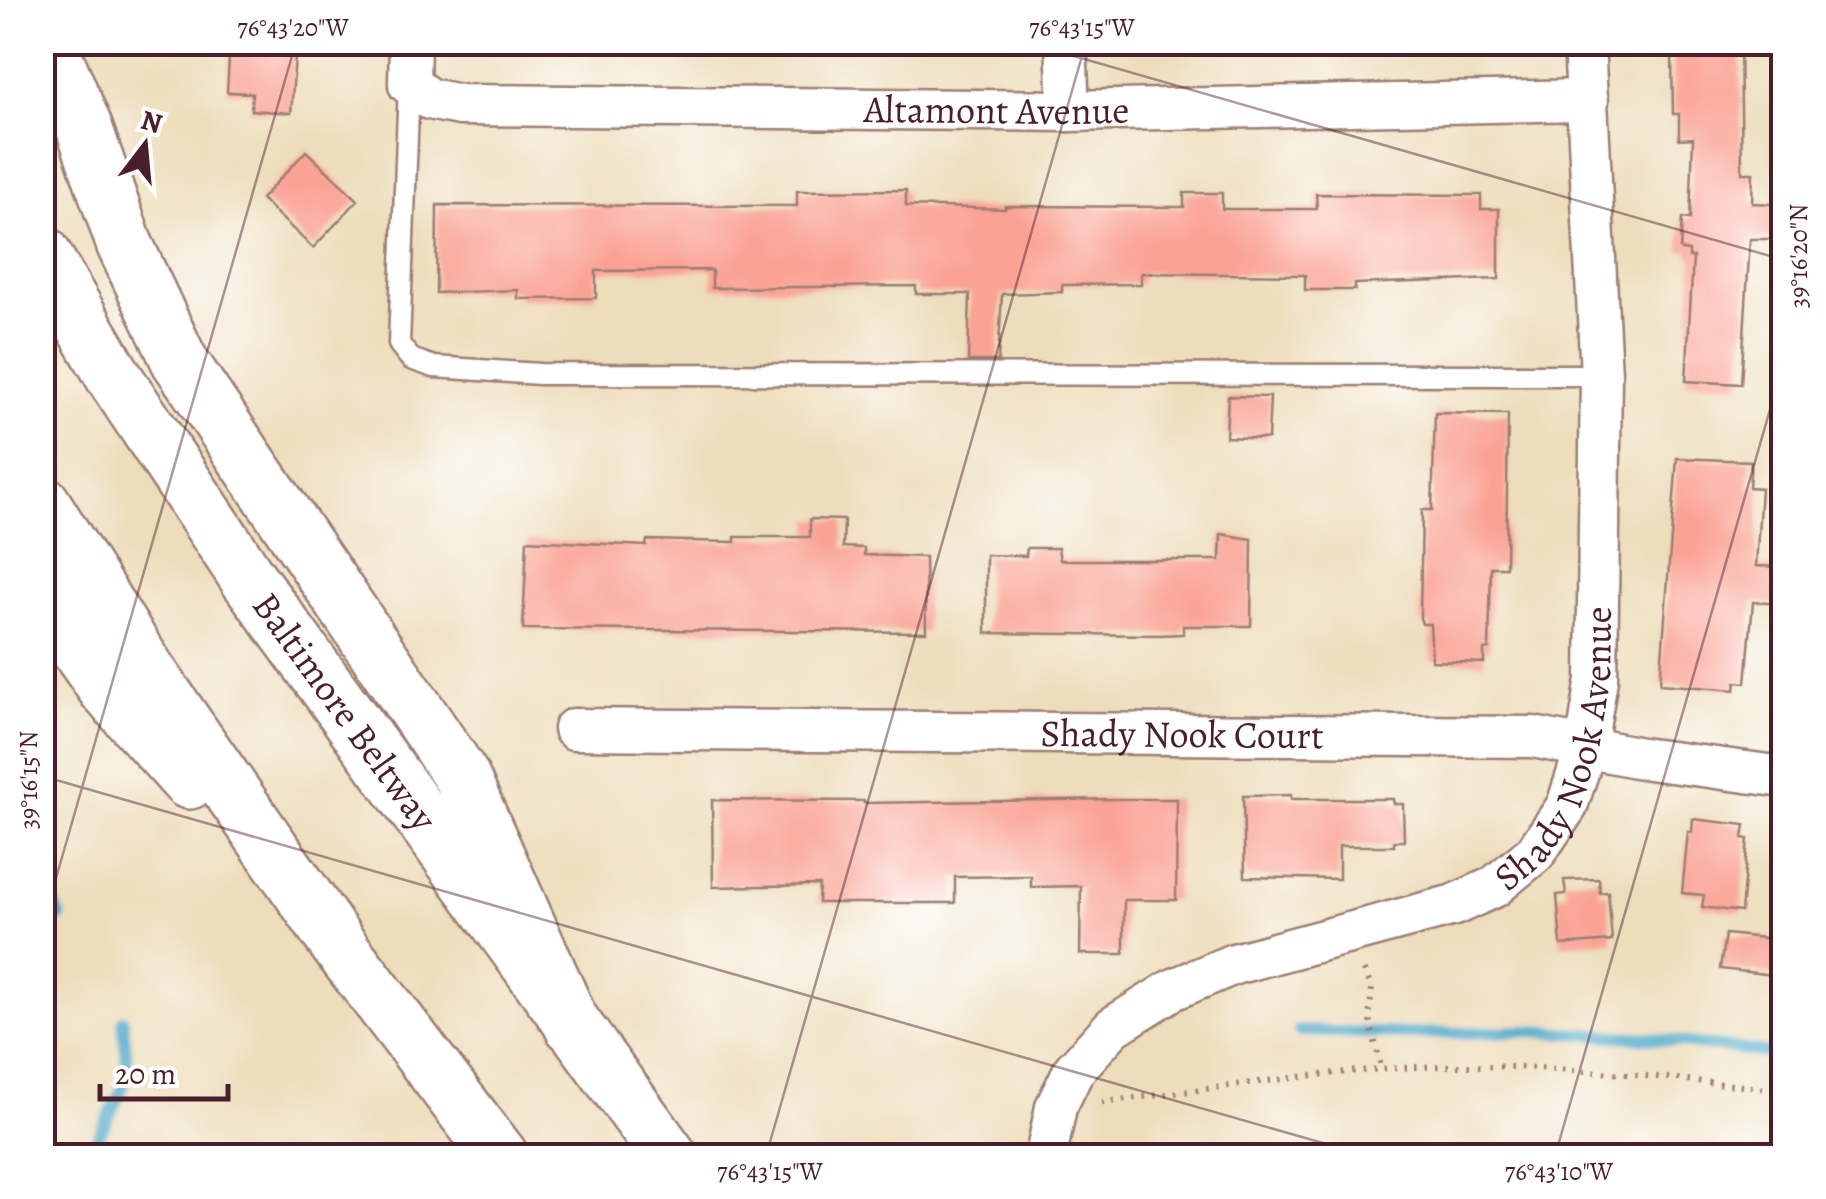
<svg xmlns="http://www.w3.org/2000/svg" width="1826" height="1199" viewBox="0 0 1826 1199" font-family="Alegreya,serif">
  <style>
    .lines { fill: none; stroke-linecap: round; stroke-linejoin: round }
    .stream { stroke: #48a7c7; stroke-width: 12 }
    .building { fill: #faa394 }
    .service-casing { stroke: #9c7e73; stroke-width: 25 }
    .minor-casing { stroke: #9c7e73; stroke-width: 45 }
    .motorway-casing { stroke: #9c7e73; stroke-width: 60 }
    .path { stroke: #9c7e73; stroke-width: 6; stroke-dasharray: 2.5 8; stroke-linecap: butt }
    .service { stroke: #fff; stroke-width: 20 }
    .minor { stroke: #fff; stroke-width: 40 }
    .motorway { stroke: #fff; stroke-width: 55 }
    .ticks { fill: none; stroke: #4a1f2b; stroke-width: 2.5; stroke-opacity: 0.45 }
    .labels { text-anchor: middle; stroke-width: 9; stroke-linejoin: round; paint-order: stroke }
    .street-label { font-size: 38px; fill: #4a1f2b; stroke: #fff }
    .neatline { fill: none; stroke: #4a1f2b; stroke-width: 4 }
    .ticks-label { font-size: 25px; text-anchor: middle; fill: #4a1f2b }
  </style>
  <rect width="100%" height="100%" fill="#fff"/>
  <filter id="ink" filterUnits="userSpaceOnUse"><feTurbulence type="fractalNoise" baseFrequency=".01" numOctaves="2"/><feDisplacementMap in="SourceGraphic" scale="20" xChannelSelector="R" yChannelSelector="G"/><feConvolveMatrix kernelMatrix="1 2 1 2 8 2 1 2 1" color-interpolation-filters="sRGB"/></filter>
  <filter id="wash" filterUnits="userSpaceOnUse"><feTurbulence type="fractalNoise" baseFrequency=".0048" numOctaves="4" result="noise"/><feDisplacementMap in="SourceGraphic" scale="40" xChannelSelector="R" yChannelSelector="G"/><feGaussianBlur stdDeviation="2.25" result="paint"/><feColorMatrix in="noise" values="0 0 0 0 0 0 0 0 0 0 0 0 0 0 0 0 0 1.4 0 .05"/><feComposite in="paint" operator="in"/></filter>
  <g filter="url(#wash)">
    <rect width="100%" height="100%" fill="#edddbb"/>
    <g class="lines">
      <path class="stream" d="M42,884L60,916
        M1299,1031L1413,1034L1529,1031L1649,1038L1784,1055
        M90,1156C99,1131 115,1109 124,1084C130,1065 124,1040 123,1020"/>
    </g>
    <g id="blocks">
      <path class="building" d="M230,42H296L291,113L251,110L252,93L227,92Z
        M1678,42H1740L1742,173H1753L1752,203L1773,204L1772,239H1750L1741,384L1686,381L1693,257H1689V251L1680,250L1682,218L1690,219L1693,138L1679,139V114H1673L1672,57H1678Z
        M306,151L358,200L313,248L261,199Z
        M906,190V206L1005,209V206L1184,207V193H1222V209H1317L1316,194L1481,195V209H1499V279L1355,284V290H1305V275L1141,273V284L1062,285V292L1002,294L998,361H968L970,294H916V286L712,288V270L596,271V298L518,299V290L436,293L437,205L797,206V191Z
        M1228,396L1270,397L1268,439L1226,437Z
        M1435,413L1508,414L1506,567H1491L1489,649L1484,650V663L1432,661L1430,624H1422L1420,618L1422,510H1432Z
        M1677,458L1751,461L1749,487L1761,488L1756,566L1782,567L1780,604L1753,602L1746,683L1736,682L1735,690L1660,684Z
        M810,519L844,520L843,547L864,548V555L925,557L926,632L523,629L527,540L646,546L647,540L735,542V537H810Z
        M1221,534L1252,539L1251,626H1183V634L1157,635L986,633V555L1026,556L1027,548H1058L1060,560H1220Z
        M1291,795V799H1393L1394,804H1403L1404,841H1394V846H1339V879L1245,877L1243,796Z
        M1118,799H1177L1176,900H1124V954H1080L1081,886L1031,887V876L955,877V903H818L819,885L713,887L712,800L864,801V803Z
        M1693,819L1745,825L1743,838L1748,839L1741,912L1702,907L1704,895L1682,893L1688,832H1692Z
        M1599,879L1600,893L1608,892L1612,941L1561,945L1557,895L1566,894L1564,880Z
        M1725,934L1784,940V976L1720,969Z"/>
    </g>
  </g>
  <g filter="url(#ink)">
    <use href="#blocks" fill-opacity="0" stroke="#9c7e73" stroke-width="2.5"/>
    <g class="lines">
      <defs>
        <path id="service" d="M409,84L399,344L411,359L434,367L540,374L1601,375"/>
        <g id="minor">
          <path id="s1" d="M410,42L409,84L429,99L460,105L1069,111L1588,100"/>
          <path d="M1066,42L1069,111"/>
          <path id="s2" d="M574,729L1533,737L1641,758L1784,777"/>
          <path id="s3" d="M1046,1156L1056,1107L1074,1070L1113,1027L1172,990L1234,964L1454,905L1494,887L1535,853L1567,806L1586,747L1597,679L1601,375L1584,42"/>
        </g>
        <g id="motorway">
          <path d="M48,42L84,127L124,243L179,360L461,776L572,1025"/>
          <path id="s4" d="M42,253L114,377L247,577L669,1156"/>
          <path d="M42,503L147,670L339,946L500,1156"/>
          <path d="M42,598L107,690L189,781"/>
        </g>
      </defs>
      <use href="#service" class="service-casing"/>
      <use href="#minor" class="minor-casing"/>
      <use href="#motorway" class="motorway-casing"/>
      <path class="path" d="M1364,970L1372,989L1369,1018L1382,1070
        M1102,1102C1227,1088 1355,1064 1481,1066C1582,1068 1683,1079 1784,1091"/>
      <use href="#service" class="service"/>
      <use href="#minor" class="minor"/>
      <use href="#motorway" class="motorway"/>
    </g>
  </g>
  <path class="ticks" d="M1025,42L1784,260M42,776L1368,1156M42,927L296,42M766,1156L1086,42M1555,1156L1784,361"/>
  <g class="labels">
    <g class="street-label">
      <text dy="13" stroke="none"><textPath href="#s1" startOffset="635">Altamont Avenue</textPath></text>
      <text dy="13" stroke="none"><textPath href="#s4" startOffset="550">Baltimore Beltway</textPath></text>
      <text dy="13" stroke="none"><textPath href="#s2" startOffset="608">Shady Nook Court</textPath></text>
      <text dy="13" stroke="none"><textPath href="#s3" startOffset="718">Shady Nook Avenue</textPath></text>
    </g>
  </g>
  <rect width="1826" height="1199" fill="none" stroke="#fff" stroke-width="110"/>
  <g transform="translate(145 145) rotate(16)" stroke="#ffffff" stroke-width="8" paint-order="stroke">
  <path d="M0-8L18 38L0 25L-18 38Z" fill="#4a1f2b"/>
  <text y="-15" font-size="28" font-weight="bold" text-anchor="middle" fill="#4a1f2b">N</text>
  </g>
  <path d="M100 1084v15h128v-15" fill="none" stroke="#4a1f2b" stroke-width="5"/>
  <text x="115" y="1084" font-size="30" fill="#4a1f2b" stroke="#ffffff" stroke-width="8" paint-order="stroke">20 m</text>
  <rect x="55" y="55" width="1716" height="1089" class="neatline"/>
  <g class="ticks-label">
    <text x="293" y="36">76°43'20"W</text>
    <text x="1082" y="36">76°43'15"W</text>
    <text transform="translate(1798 256) rotate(-90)" y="9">39°16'20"N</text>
    <text transform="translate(28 780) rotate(-90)" y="9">39°16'15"N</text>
    <text x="770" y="1180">76°43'15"W</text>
    <text x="1559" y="1180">76°43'10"W</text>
  </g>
</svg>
